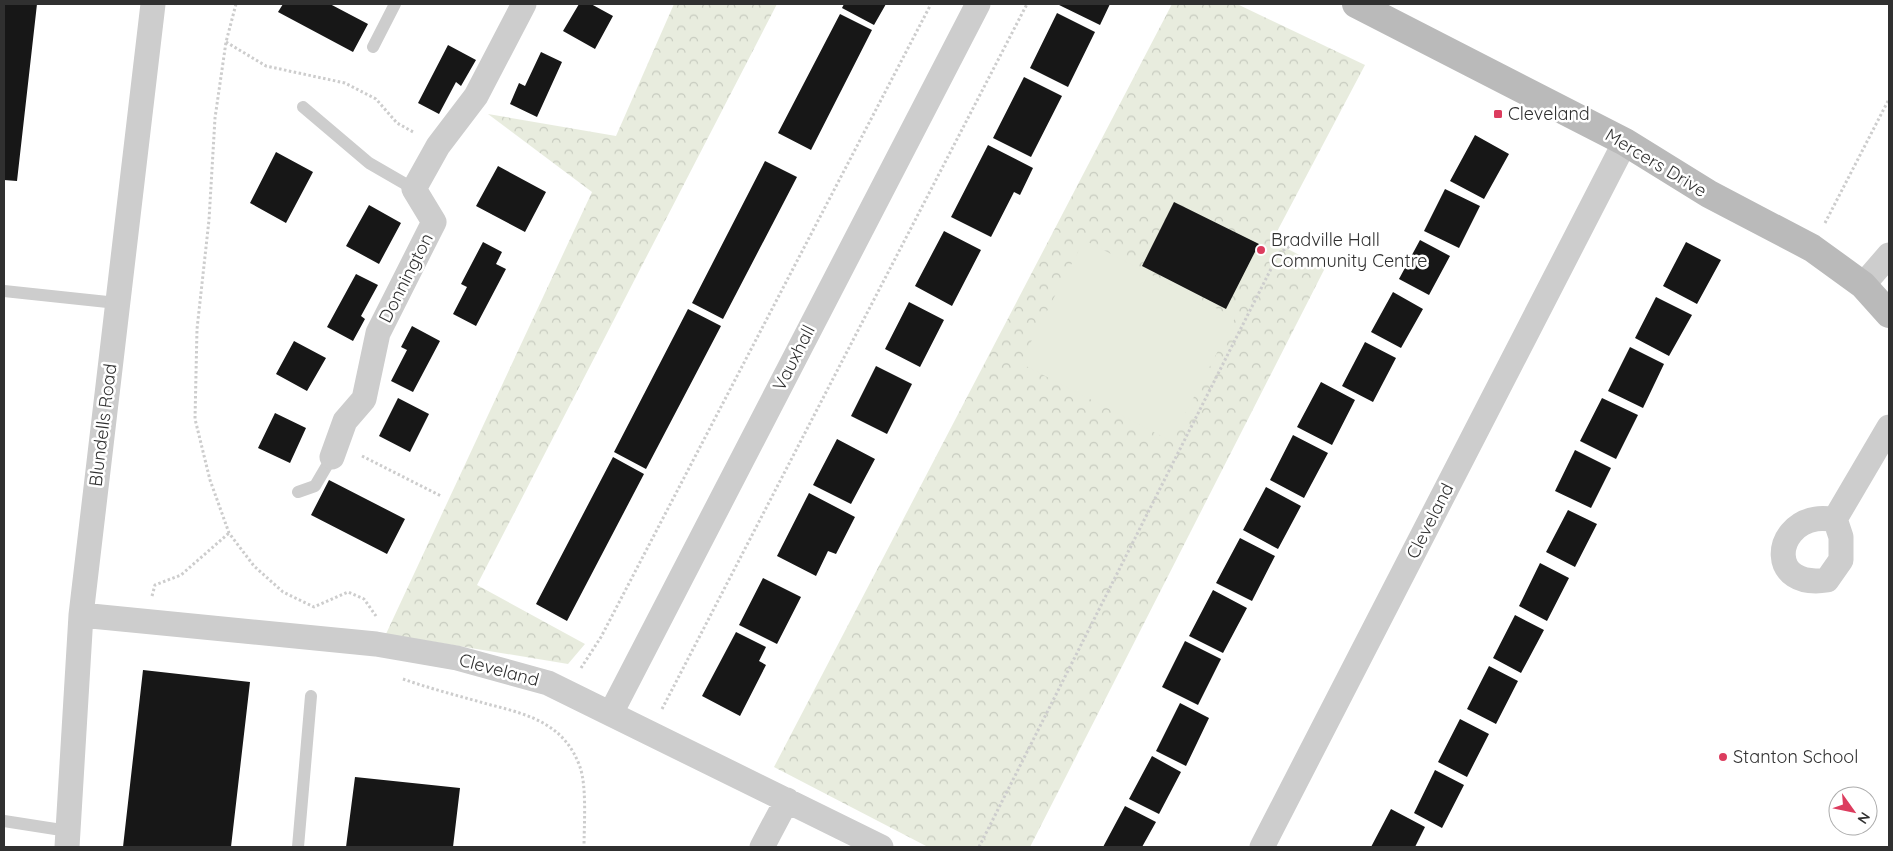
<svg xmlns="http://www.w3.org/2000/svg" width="1893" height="851" viewBox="0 0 1893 851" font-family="Quicksand,sans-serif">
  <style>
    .forest { fill: url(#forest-crowns) }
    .pitch { fill: #e8ecde }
    .building { fill: #171717 }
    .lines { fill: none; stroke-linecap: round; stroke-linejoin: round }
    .path { stroke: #cdcdcd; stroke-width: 3; stroke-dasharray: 2.5 2.5; stroke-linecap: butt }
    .lane { stroke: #cdcdcd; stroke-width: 12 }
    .street { stroke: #cdcdcd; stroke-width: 25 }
    .secondary { stroke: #bababa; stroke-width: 28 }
    .poi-dot { fill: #dc3c5e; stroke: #fff; stroke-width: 2 }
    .labels { text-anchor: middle; stroke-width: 5; stroke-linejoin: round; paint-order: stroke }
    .poi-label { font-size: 18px; fill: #303030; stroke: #fff; text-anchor: start }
    .street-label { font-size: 18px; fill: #303030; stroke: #fff }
  </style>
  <defs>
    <pattern id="forest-crowns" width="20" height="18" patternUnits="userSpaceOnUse" patternTransform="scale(1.25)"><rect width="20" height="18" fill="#e8ecde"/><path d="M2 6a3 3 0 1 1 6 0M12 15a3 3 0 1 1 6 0" fill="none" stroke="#c7cbbf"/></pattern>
  </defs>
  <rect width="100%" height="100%" fill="#fff"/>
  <path class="forest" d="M674,4H777L477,585L585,644L568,664L386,634L592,192L488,114L616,136Z
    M1172,4H1237L1365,65L1272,241L1325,268L1030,847H928L774,767Z"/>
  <path class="pitch" d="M1084,240L1235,318L1171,441L1020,363Z"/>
  <path class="building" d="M4,4H37L17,181L4,180Z
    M283,4H330L368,24L353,52L278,12Z
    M579,4H591L613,16L595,49L563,31Z
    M844,4H886L874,25L842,8Z
    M1057,4H1110L1100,25Z
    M1057,13L1095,32L1068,87L1030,68Z
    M840,14L872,30L811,150L778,133Z
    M448,45L476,60L461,86L456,82L439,114L418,103Z
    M541,52L562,62L537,117L510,104L519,83L525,86Z
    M1024,77L1062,96L1031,157L993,138Z
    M1475,135L1509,154L1484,199L1450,181Z
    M988,145L1033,168L1020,195L1014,192L991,237L951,217Z
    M276,152L313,172L286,223L250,203Z
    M765,161L797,177L723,319L692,303Z
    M498,166L546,192L525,232L476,206Z
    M1445,189L1480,206L1459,248L1424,231Z
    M1174,202L1259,244L1226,309L1142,266Z
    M369,205L401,223L379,264L346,246Z
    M944,231L981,250L952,306L915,286Z
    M1420,240L1450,256L1429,295L1399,279Z
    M483,242L502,252L496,264L506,269L476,326L453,314L467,287L461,284Z
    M1686,242L1721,260L1697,304L1663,286Z
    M356,274L378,285L361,316L365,319L353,341L327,327Z
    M1393,292L1423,309L1401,348L1371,332Z
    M1656,297L1692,315L1669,356L1635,338Z
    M909,302L944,320L920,367L885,349Z
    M688,309L721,326L646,469L614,452Z
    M412,326L440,341L413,392L391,381L407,350L401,347Z
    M294,341L326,358L307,391L276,374Z
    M1365,342L1396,358L1373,402L1342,386Z
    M1630,347L1664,364L1643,408L1608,391Z
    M876,366L912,384L887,434L851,416Z
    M1321,382L1355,400L1332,445L1297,427Z
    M398,398L429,414L410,452L379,436Z
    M1602,398L1638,415L1616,459L1580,441Z
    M275,413L306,428L290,463L258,448Z
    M1293,435L1328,453L1304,498L1270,480Z
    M837,439L875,459L851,504L813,485Z
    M1575,450L1611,468L1591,508L1555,491Z
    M613,457L644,474L567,621L536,604Z
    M329,480L405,519L387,554L311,515Z
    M1266,487L1301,506L1278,549L1243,530Z
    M809,493L855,517L836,554L828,551L816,576L777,556Z
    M1568,510L1597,524L1575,567L1546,552Z
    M1240,538L1275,556L1252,601L1216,583Z
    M1540,563L1569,578L1547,621L1519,606Z
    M763,578L801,597L777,644L739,625Z
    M1213,590L1247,608L1223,653L1189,636Z
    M1515,615L1544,630L1521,673L1493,658Z
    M736,632L766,647L759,661L766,665L740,716L702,696Z
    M1185,641L1221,659L1198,705L1162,687Z
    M1489,666L1518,681L1496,724L1467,709Z
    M143,670L250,682L231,847H123Z
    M1180,703L1209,718L1186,766L1156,751Z
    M1460,719L1489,734L1467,777L1438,762Z
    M1152,756L1181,772L1159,814L1129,799Z
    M1435,770L1464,785L1442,828L1414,813Z
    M355,777L460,788L453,847H346Z
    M1125,806L1156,822L1142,847H1103Z
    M1391,809L1425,827L1415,847H1371Z"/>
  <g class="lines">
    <path class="path" d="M236,4L226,42L215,118L209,220L197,329L195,419L210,480L229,533L254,566L283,592L314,607L348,592L364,599L376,616
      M226,42L266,66L345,83L376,99L397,123L415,133
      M1825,223L1889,99
      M362,456L441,496
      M152,596L155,585L181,575L229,533
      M581,668L601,637L931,4
      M403,679C431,689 463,697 491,705C531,715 565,725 580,767C587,787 584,826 584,847
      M662,709L1027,4
      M979,847L1279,253L1301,239"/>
    <path class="lane" d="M373,47L395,4
      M303,107L369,163L414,189
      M4,291L117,303
      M298,492L315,486L332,457
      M4,821L68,831
      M298,847L311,696"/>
    <path class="street" d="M1863,285L1889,255
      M332,457L345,421L364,399L378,333L434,222L414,189L438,146L476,96L524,4
      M1835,519C1829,519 1822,518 1816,519C1773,526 1768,589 1827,580L1841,560V537L1835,519L1889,427
      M81,615L376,644L457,658L548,683L881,847
      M611,713L978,4
      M67,847L81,615L153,4
      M762,847L787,800
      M1262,847L1625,142"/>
    <path class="secondary" d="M1356,4L1625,142L1709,194L1812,248L1863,285L1889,314"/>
  </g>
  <g class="poi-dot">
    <rect x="1493" y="109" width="10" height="10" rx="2.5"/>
    <circle cx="1261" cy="250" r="5"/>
    <circle cx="1723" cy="757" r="5"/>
  </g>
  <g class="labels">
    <g class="poi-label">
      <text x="1508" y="120">Cleveland</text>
      <text x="1271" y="246">Bradville Hall<tspan x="1271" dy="21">Community Centre</tspan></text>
      <text x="1733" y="763">Stanton School</text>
    </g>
    <g class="street-label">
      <text transform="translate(1656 163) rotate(31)" y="6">Mercers Drive</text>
      <text transform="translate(406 278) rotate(-63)" y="6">Donnington</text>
      <text transform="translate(794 358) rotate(-63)" y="6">Vauxhall</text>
      <text transform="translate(103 425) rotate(-83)" y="6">Blundells Road</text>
      <text transform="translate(1430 521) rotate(-63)" y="6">Cleveland</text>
      <text transform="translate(499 670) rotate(15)" y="6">Cleveland</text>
    </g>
  </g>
  <rect width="1893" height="851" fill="none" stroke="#303030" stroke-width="10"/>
  <g transform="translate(1853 811) rotate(123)"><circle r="24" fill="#ffffff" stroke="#acacac"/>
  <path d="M0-4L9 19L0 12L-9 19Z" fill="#dc3c5e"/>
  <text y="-8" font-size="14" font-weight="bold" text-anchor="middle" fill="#303030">N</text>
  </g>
</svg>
